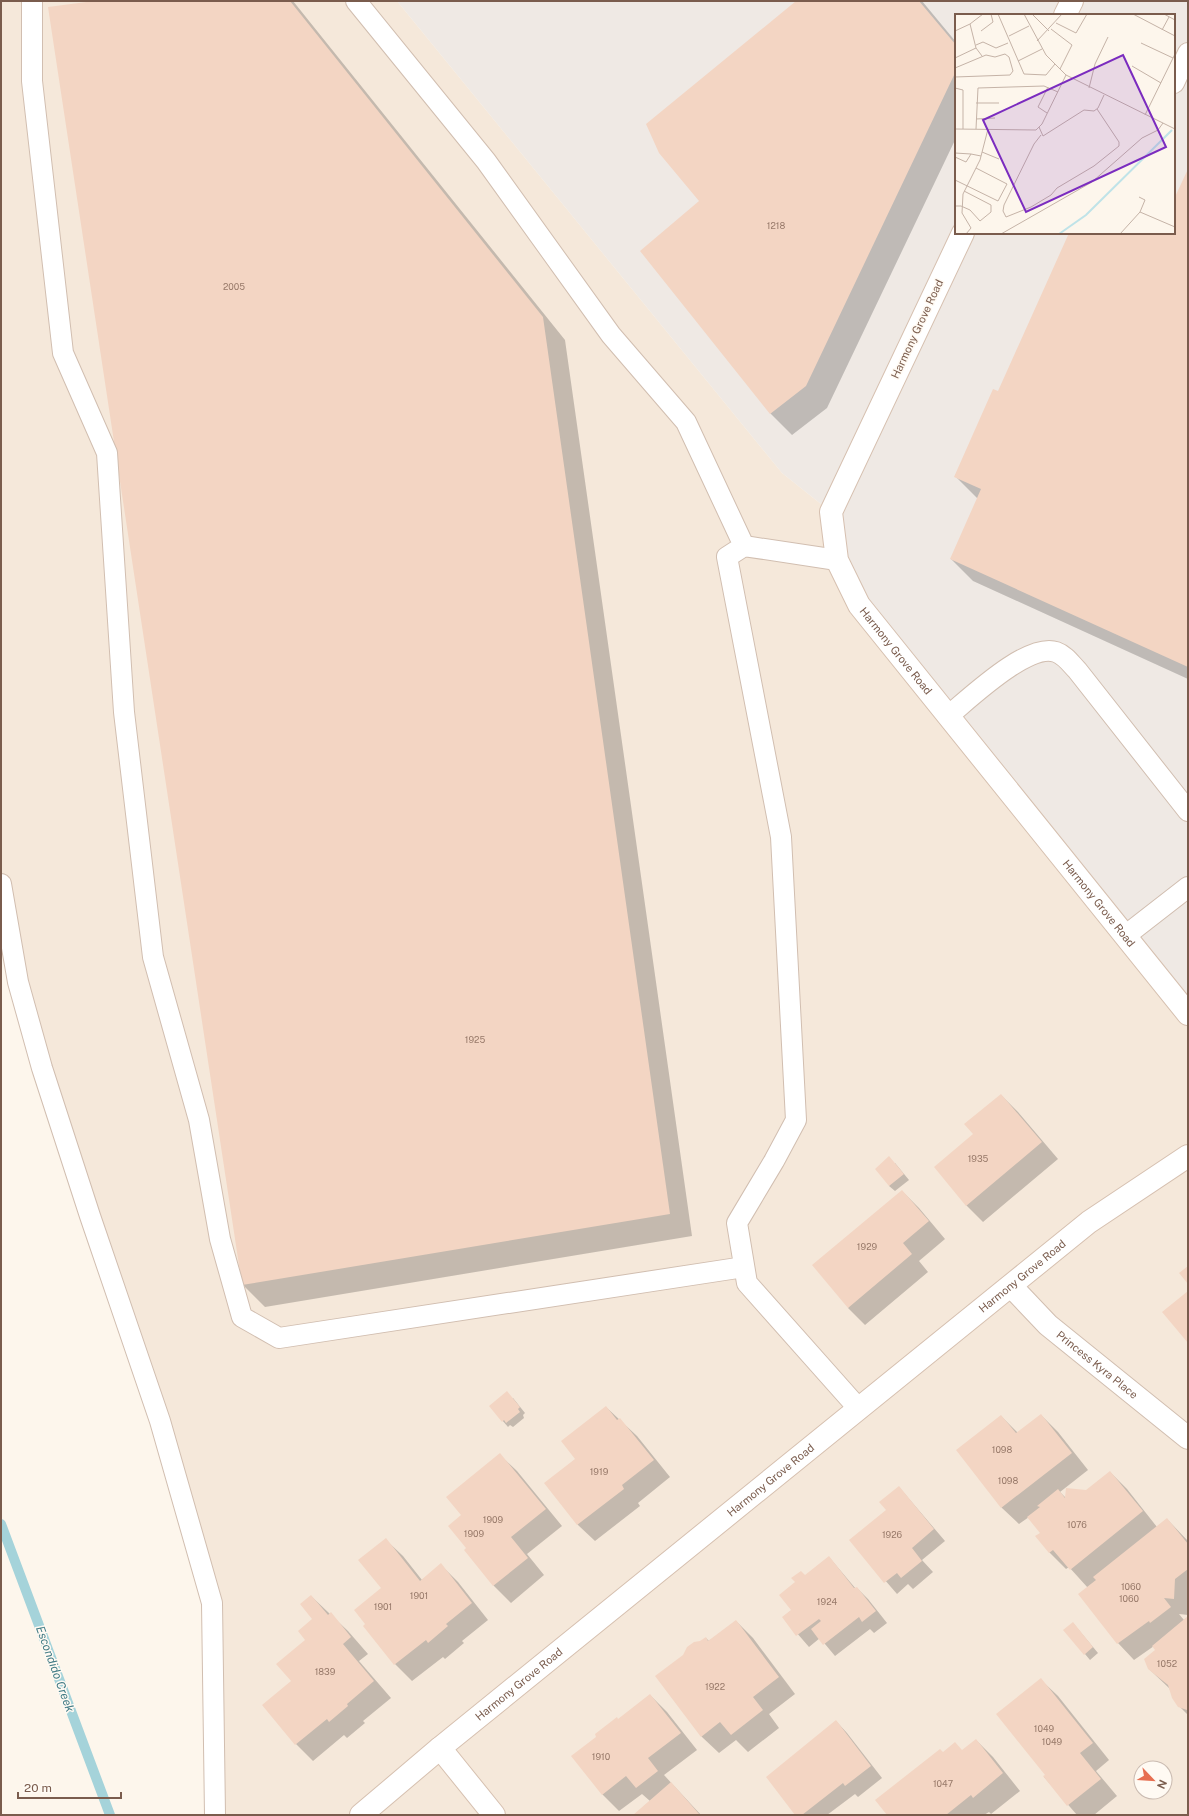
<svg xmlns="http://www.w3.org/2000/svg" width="1189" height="1816" viewBox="0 0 1189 1816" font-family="'Public Sans',sans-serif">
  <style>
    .residential { fill: #f5e8da; fill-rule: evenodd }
    .industrial { fill: #efe9e4; fill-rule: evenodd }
    .shadow { fill: #0003 }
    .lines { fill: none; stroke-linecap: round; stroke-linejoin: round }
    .stream { stroke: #a5d3da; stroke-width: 10 }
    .building { fill: #f3d5c3 }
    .lane-casing { stroke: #d1beb0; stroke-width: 22 }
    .street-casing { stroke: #d1beb0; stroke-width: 24 }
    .secondary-casing { stroke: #d6c0b0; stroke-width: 24 }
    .lane { stroke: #fff; stroke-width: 20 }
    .street { stroke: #fff; stroke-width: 22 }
    .secondary { stroke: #fff; stroke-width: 22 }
    .labels { text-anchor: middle; stroke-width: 3; stroke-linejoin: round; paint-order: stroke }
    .number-label { font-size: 9px; fill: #987a6a }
    .street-label { font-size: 11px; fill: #7a5c4d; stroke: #fffaf3 }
    .water-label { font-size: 12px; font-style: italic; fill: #437c86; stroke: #fffaf3 }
    .inset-river { fill: none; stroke: #bfe3e8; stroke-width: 2 }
    .inset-road { fill: none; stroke: #c5b3a7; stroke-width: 1 }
    .view { fill: #7b2cbf; fill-opacity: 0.15; stroke: #7b2cbf; stroke-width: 2 }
    .inset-edge { fill: none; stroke: #7a5c4d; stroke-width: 2 }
  </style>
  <rect width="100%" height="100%" fill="#fdf6ec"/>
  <path class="residential" d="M1,1H397L782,473L831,512L1188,1014V1815H215L212,1603L90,1216L1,884ZM1141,1768H1165V1792H1141Z"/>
  <path class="industrial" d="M397,1H1188V1014L859,605L831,512L782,473ZM956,15H1174V233H956Z"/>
  <path class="shadow" d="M101,1H293L565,340L692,1236L265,1307L243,1285Z
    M797,1H922L956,42V138L827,408L792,435L770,413Z
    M1188,171V679L973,581L951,559L978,499L955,476L999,392L1071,233H1174V202Z
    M1001,1095L1018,1112L1058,1159L983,1222L966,1205L974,1134Z
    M895,1163L909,1180L895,1191L889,1186Z
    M902,1191L919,1208L945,1239L919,1261L928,1272L865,1325L848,1308Z
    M513,1398L525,1413L523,1415L524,1418L513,1427L510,1425L508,1427L490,1406Z
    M606,1407L637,1436L670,1477L638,1503L640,1506L595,1541L578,1525L546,1483L576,1459Z
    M1041,1415L1058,1432L1088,1470L1060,1492L1066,1498L1086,1491L1110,1472L1127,1489L1157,1527L1167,1519L1188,1541V1615L1179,1614L1184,1620L1188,1617V1715L1179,1706L1169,1688L1149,1669L1157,1650L1154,1646L1134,1660L1118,1643L1088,1588L1069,1567L1066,1569L1049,1552L1041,1533L1029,1517L1019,1524L1002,1508L958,1450L1001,1416L1018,1433Z
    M500,1455L517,1471L562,1526L527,1554L544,1575L511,1603L494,1586L465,1550L467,1548L463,1515Z
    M899,1487L945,1541L922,1560L933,1572L913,1589L908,1584L897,1594L851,1541L888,1510Z
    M386,1540L403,1556L422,1580L441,1565L458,1582L488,1620L462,1641L464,1643L445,1659L443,1657L412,1681L395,1664L382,1589Z
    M829,1557L856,1589L857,1588L868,1599L887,1623L874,1633L870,1629L835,1656L820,1638L809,1647L783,1617L792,1610L805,1576Z
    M311,1596L348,1631L368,1654L359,1661L391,1698L363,1721L365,1723L347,1738L344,1735L313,1761L296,1744L264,1705L292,1682L314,1619Z
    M736,1621L753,1638L795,1694L769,1714L779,1728L748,1752L736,1740L719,1753L702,1737L657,1677L706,1638L709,1641Z
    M1073,1623L1098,1653L1090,1660L1085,1654Z
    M1041,1680L1058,1696L1109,1760L1096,1771L1117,1796L1094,1815H1077L1044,1777L1046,1775Z
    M650,1695L667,1712L697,1750L664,1775L701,1815H634L650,1801L642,1794L619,1811L602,1794L618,1720Z
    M836,1721L847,1733L882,1778L858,1797L855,1794L827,1815H796Z
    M976,1740L993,1757L1020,1791L991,1814L989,1812L984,1815H888L943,1753L963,1751Z"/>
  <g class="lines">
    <path class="stream" d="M1,1524L110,1815"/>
  </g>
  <path class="building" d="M94,1H290L543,317L670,1214L242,1285L48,7Z
    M796,1H919L956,45V71L806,386L770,414L640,251L699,201L659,153L646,124Z
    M1188,169V667L950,559L981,489L954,477L993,389L998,391L1069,233H1174V199Z
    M1001,1094L1042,1142L966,1206L934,1167L973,1134L964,1124Z
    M889,1156L904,1174L889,1186L875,1169Z
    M902,1190L929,1221L903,1243L912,1254L848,1308L812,1265Z
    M1188,1266V1284L1179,1273Z
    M1188,1291V1343L1162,1312Z
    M507,1391L520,1407L518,1409L520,1412L506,1423L504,1420L502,1422L489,1406Z
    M606,1406L617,1420L620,1418L654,1460L622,1485L624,1489L577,1525L544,1483L575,1459L561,1441Z
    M1041,1414L1072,1453L1001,1508L956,1450L1001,1415L1016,1433Z
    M500,1453L546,1509L511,1537L528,1558L493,1586L464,1550L466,1548L448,1526L461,1515L446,1497Z
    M1110,1471L1143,1511L1070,1570L1053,1550L1049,1553L1035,1536L1040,1533L1027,1517L1040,1507L1037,1506L1058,1489L1065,1498L1066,1488L1086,1490Z
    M899,1486L934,1529L912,1548L922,1561L901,1578L897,1573L884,1583L849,1540L886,1510L879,1502Z
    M1167,1518L1188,1544V1569L1175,1579L1174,1599L1164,1598L1171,1607L1150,1623L1149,1621L1117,1644L1078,1594L1096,1580L1093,1577Z
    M386,1538L420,1581L441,1563L472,1603L446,1624L448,1626L428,1643L426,1640L394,1665L363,1626L365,1624L354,1610L381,1588L358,1560Z
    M829,1556L854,1588L857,1587L876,1611L862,1622L859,1617L823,1645L811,1629L821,1621L819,1619L796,1636L782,1617L791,1610L779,1595L795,1582L791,1578L801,1571L805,1575Z
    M311,1595L328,1615L331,1612L351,1637L343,1644L374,1681L347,1704L348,1706L329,1722L327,1719L295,1745L262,1705L291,1681L276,1664L305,1640L298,1631L312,1619L300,1604Z
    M1188,1616V1709L1187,1710L1178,1707L1172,1698L1168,1685L1148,1669L1144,1659L1155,1650L1152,1646Z
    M736,1620L779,1677L753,1697L763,1710L731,1735L720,1722L701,1737L655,1676L683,1655L687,1647L694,1642L700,1641L706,1637L708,1641Z
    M1073,1622L1093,1647L1084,1655L1063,1630Z
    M1041,1678L1093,1743L1080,1753L1101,1779L1067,1806L1043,1776L1045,1775L996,1714Z
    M650,1694L681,1733L648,1758L658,1771L636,1788L626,1776L602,1795L571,1756L596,1737L595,1734L617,1717L618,1719Z
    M836,1720L871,1766L845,1786L843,1783L802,1815H795L766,1777Z
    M976,1739L1003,1773L973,1798L971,1795L946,1815H887L875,1800L940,1749L943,1752L955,1742L962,1750Z
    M671,1782L700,1815H633Z"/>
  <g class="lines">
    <defs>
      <path id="lane" d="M32,1V81L63,353L107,453L124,712L153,957L199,1120L220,1239L242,1317L279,1338L744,1267
        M356,1L486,161L611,335L686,422L744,546
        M1174,83L1188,53
        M837,560L744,546L727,557L781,837L796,1120L774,1161L737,1223L747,1283L859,1409
        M948,716C969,699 1028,642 1056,652C1065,655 1071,664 1077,670L1188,811
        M1,884L18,982L42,1068L90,1216L160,1421L212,1603L215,1815
        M1125,936L1188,887"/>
      <g id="street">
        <path id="s1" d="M1011,1286L1048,1325L1188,1438"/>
      </g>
      <g id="secondary">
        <path d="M1065,15L1072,1"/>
        <path id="s2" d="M963,233L831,512L837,560L859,605L1188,1014"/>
        <path d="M440,1748L494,1815"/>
        <path id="s3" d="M361,1815L440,1748L1089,1222L1188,1156"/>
      </g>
    </defs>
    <use href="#lane" class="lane-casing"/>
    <use href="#street" class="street-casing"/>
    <use href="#secondary" class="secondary-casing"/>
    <use href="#lane" class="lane"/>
    <use href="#street" class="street"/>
    <use href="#secondary" class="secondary"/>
  </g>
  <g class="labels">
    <g class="number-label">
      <text x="776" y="229">1218</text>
      <text x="234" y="290">2005</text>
      <text x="475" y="1043">1925</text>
      <text x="978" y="1162">1935</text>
      <text x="867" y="1250">1929</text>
      <text x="1002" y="1453">1098</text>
      <text x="599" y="1475">1919</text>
      <text x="1008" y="1484">1098</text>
      <text x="493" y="1523">1909</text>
      <text x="1077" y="1528">1076</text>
      <text x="474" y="1537">1909</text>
      <text x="892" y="1538">1926</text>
      <text x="1131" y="1590">1060</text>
      <text x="419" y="1599">1901</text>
      <text x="1129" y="1602">1060</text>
      <text x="827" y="1605">1924</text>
      <text x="383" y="1610">1901</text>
      <text x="1167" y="1667">1052</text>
      <text x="325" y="1675">1839</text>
      <text x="715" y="1690">1922</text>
      <text x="1044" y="1732">1049</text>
      <text x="1052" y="1745">1049</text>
      <text x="601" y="1760">1910</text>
      <text x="943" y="1787">1047</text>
    </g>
    <g class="street-label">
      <text transform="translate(917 329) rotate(-65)" y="4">Harmony Grove Road</text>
      <text dy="4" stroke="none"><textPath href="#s2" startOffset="466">Harmony Grove Road</textPath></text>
      <text dy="4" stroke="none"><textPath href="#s2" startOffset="790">Harmony Grove Road</textPath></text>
      <text dy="4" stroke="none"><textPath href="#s3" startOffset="853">Harmony Grove Road</textPath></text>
      <text dy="4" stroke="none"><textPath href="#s1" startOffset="117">Princess Kyra Place</textPath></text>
      <text dy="4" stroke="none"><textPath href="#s3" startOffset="529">Harmony Grove Road</textPath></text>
      <text dy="4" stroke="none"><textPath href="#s3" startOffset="205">Harmony Grove Road</textPath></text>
    </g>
    <g class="water-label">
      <text transform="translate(55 1669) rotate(70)" y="4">Escondido Creek</text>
    </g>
  </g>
  <g transform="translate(955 14)">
    <rect width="220" height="220" fill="#fdf6ec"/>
    <path class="inset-river" d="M104,220L131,201L217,116"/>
    <path class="inset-road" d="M43,0L69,60L91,61L100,50M69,0L91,41L111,61L220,115M77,0L94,17M178,0L220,22M209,0L220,6M101,9L121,19L132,0M15,10L21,34L27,42M96,15L117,31L105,55M207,16L214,3M0,17L15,10L28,0M26,17L38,8L36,0M54,22L74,12M82,27L107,0M186,29L218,44M21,31L28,28L41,34L53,29M0,44L21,34M63,47L87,35M177,52L206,69M0,54L31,41L40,43L50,40L54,43L58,57L55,61L0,63M0,74L8,76V115M134,74L140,50L153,23M21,89H44M92,99L83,93L93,73M190,101L220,40M21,105L40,104M84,113L88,122L129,96L139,97L143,94L149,81M0,115L81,116L87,110L111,61M21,115L23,74L89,72L103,78M86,121L79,130L49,191L48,197L51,203L76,193L96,181L102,174L139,152L164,132V128L142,95M27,138L44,145M0,139L16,140M0,143L11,148L16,140L26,142M0,166L43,187L52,170L21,154M184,183L190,186L185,198M0,192H6L15,196L25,207L36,198V191L9,177M11,220L16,214L7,199L8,180L25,146L33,115M46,220L137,168L187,124L203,116L208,109M165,220L185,198L220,213"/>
    <path class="view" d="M168,41L211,133L71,198L28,106Z"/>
    <rect width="220" height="220" class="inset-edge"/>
  </g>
  <rect width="1189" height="1816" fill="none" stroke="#7a5c4d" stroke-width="4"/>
  <g transform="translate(1153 1780) rotate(115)"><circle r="19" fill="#fffaf3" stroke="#cabbb1"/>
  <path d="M0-3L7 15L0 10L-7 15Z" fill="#e76f51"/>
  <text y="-6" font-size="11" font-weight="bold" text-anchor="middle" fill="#7a5c4d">N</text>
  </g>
  <path d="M18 1792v6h103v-6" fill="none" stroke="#7a5c4d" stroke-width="2"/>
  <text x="24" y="1792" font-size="12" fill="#7a5c4d" stroke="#fffaf3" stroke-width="3" paint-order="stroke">20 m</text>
</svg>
